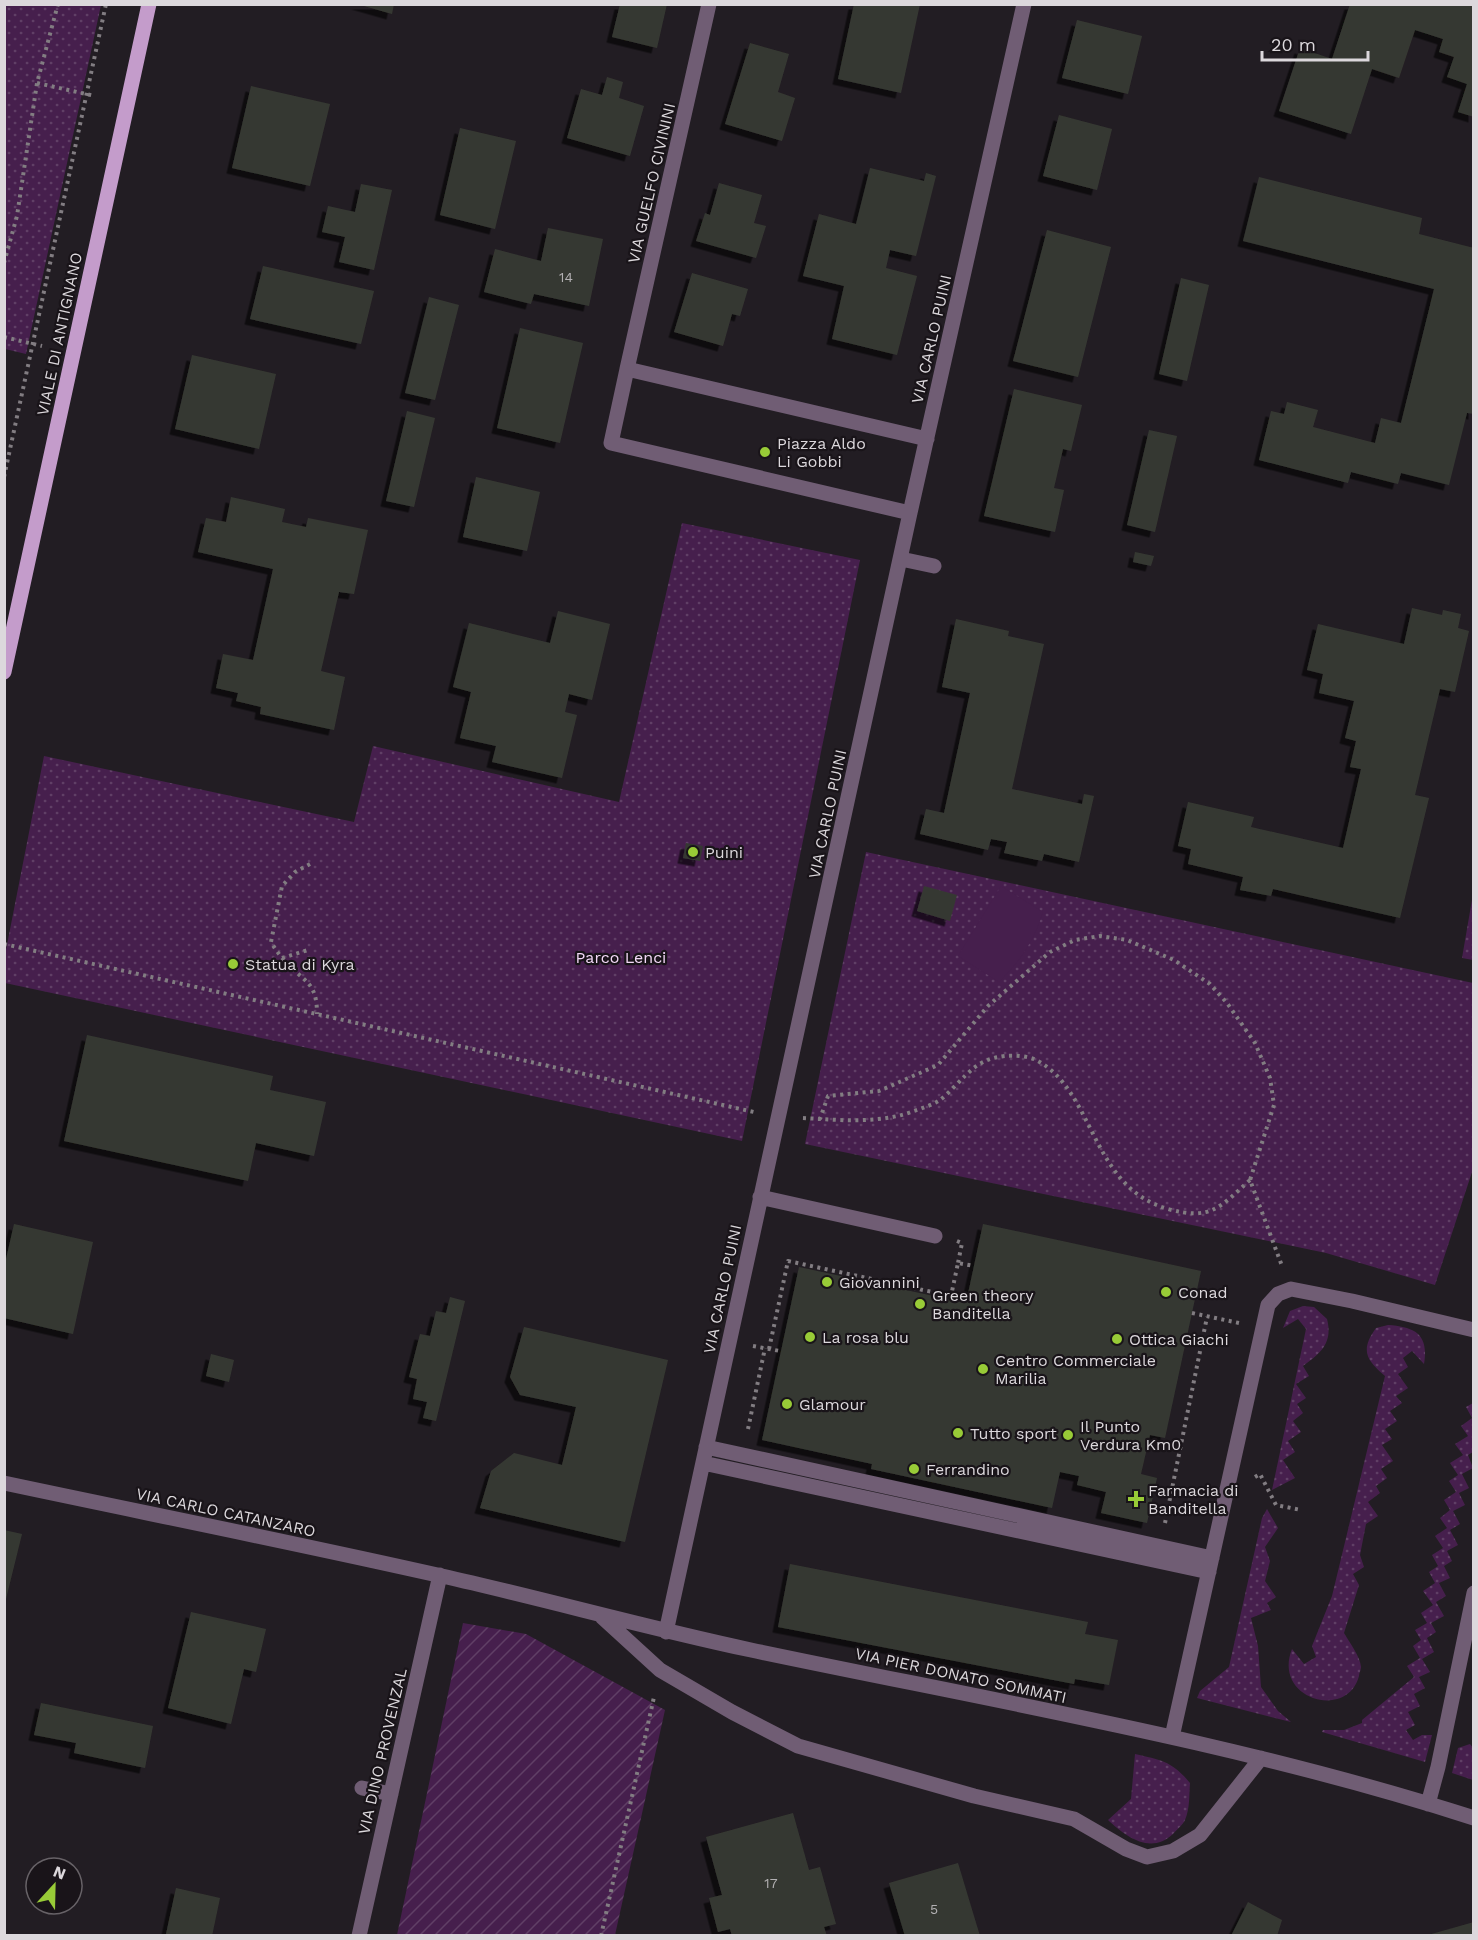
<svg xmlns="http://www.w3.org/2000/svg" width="1478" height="1940" viewBox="0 0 1478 1940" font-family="'Work Sans',sans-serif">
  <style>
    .grass { fill: url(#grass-dots) }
    .garden { fill: url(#garden-furrows) }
    .pitch { fill: #461f4d }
    .building { fill: #363932; filter: url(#shadow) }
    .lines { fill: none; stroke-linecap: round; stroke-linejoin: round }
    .path { stroke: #827d82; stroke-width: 4; stroke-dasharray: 3 4.5; stroke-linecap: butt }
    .minor { stroke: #705d74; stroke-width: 15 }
    .major { stroke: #c49ccb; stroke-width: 15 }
    .poi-dot { fill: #98cb37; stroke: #191419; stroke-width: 2 }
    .labels { text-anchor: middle; stroke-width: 4.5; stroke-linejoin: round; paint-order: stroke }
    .number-label { font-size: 14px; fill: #b2b0b2 }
    .street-label { font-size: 16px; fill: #dcd8dc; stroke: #191419 }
    .poi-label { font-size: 16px; fill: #dcd8dc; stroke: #191419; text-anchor: start }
    .park-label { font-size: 16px; fill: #f3d8f7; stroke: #191419 }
  </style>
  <defs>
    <pattern id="grass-dots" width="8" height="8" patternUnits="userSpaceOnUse" patternTransform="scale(1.5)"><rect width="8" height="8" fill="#461f4d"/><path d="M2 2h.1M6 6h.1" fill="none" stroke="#603f66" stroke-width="1.8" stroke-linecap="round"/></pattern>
    <pattern id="garden-furrows" width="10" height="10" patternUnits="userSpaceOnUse" patternTransform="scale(1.5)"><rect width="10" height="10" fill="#461f4d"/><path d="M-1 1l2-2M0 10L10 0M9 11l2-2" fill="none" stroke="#603f66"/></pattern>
    <filter id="shadow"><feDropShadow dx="-5.5" dy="5.5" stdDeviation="0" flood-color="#0009"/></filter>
  </defs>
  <rect width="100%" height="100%" fill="#221d23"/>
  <path class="grass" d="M5,4L101,5L26,354L5,349Z
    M682,523L860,560L742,1141L5,983V955L44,756L354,822L373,746L619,802Z
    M866,852L1473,983V1169L1435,1285L1326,1253L805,1144Z
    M1473,894L1474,960H1473L1462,958Z
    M1303,1306L1314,1307L1327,1319C1333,1343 1321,1353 1303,1366L1309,1376L1296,1384L1306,1398L1297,1404L1303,1413L1293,1421L1301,1432L1288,1441L1295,1452L1283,1460L1295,1478L1272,1490L1306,1329L1298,1319L1283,1328L1290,1311Z
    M1388,1325C1415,1327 1429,1334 1424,1364L1412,1351L1403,1358L1408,1367L1398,1374L1408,1388L1396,1396L1402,1403L1390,1411L1397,1421L1385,1429L1392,1439L1382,1445L1393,1461L1381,1469L1387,1478L1376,1486L1380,1493L1368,1502L1378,1516L1366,1524L1360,1555L1364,1567L1353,1574L1359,1585L1344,1633C1349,1642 1360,1656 1361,1667C1361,1670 1359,1673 1359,1676C1347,1721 1272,1699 1292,1649L1304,1664L1316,1657L1312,1646L1332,1596L1385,1376C1366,1360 1360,1350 1376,1328Z
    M1473,1403V1452L1468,1455L1473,1468L1462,1474L1469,1488L1459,1493L1465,1505L1453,1511L1460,1524L1450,1530L1458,1545L1447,1551L1452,1561L1444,1566L1450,1578L1439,1583L1446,1596L1436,1602L1444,1616L1431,1623L1436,1632L1427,1638L1434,1652L1422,1659L1430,1672L1419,1677L1425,1688L1414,1694L1420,1706L1408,1712L1415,1725L1406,1730L1413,1740L1422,1735H1432L1425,1762L1322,1732L1323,1730H1344L1362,1723V1720L1414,1677L1407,1666L1420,1658L1413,1646L1421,1640L1415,1630L1427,1623L1421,1613L1433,1605L1423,1591L1435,1583L1429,1572L1438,1566L1432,1555L1443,1548L1435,1536L1447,1528L1440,1518L1450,1510L1444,1500L1456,1492L1449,1481L1458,1475L1450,1463L1463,1455L1455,1444L1468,1436L1461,1426L1472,1418L1466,1407Z
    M1267,1509L1278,1528L1265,1547L1270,1561L1265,1581L1276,1597L1267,1603L1271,1610L1251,1618L1258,1646L1261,1687L1278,1711L1291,1722L1197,1698L1200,1691L1229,1667L1262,1518Z
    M1470,1744L1473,1748V1780L1452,1773L1458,1748Z
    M1135,1754C1161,1760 1172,1761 1190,1783C1189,1795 1190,1808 1185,1820C1183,1825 1177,1829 1173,1834C1151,1855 1126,1837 1108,1820L1131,1799Z"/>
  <path class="garden" d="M463,1623L526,1634L665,1710L615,1935H397Z"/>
  <path class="pitch" d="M1001,886L1043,912C1033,942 1022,959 999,982L958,956Z"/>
  <path class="building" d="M357,4H394L392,14Z
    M620,4H667L657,48L612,37Z
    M854,4H920L901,93L838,79Z
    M1350,4H1474V117L1458,112L1467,84L1447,77L1454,57L1439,52L1443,39L1415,30L1399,78L1372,69L1351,134L1279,111L1300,48L1332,59Z
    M1077,20L1142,36L1128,94L1062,78Z
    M750,43L789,54L778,92L795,98L782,141L725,124Z
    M607,77L623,82L619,98L644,106L630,156L567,138L581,89L602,95Z
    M251,86L330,104L310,186L232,168Z
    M1059,115L1112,129L1097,190L1043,176Z
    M460,128L516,141L495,229L440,215Z
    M870,168L924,181L926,173L936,176L916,256L890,250L886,268L917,276L897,355L832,339L844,286L803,276L819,214L856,224Z
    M1259,177L1422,218L1419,234L1474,248V414L1467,413L1449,485L1401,473L1398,484L1351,472L1348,483L1259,460L1271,411L1284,414L1287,402L1318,410L1313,427L1375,443L1381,418L1401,423L1434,289L1243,241Z
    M719,183L762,195L754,223L766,226L756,258L696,241L705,213L710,215Z
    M361,184L392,190L374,270L339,262L345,237L322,232L328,206L355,212Z
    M548,228L603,239L589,306L534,294L531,304L484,292L495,249L541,261Z
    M1047,230L1111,247L1078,377L1013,361Z
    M263,266L374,291L361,344L250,319Z
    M692,273L748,289L740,316L732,314L723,346L674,332Z
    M1181,278L1209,285L1187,381L1159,374Z
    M429,297L459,305L435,400L405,393Z
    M520,328L583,343L560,443L497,428Z
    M192,355L276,374L259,449L175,429Z
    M1014,389L1082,405L1071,451L1063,449L1054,488L1064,490L1055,532L984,516Z
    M407,411L435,418L414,507L386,501Z
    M1149,430L1177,436L1155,532L1127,525Z
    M476,477L540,492L527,551L463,537Z
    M231,497L285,509L282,522L306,527L308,518L368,530L354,594L339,592L321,671L345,677L334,730L260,714L261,707L236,701L238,693L216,688L223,654L253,660L273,569L198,552L206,518L226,522Z
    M1135,552L1154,556L1151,566L1133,562Z
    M1412,608L1442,615L1443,610L1461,614L1458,628L1469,631L1455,692L1440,689L1415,795L1429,798L1400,918L1273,889L1271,896L1240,890L1243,877L1188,864L1191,849L1178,846L1188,802L1254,817L1251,827L1343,848L1361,769L1350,767L1356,741L1345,738L1354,701L1319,693L1323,674L1307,670L1318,624L1404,644Z
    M558,611L610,624L592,700L569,694L565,712L577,715L562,778L492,762L496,746L460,738L471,692L453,687L469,623L550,643Z
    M956,619L1009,631L1008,636L1044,644L1012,789L1082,804L1084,794L1094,796L1079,862L1044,854L1042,861L1004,853L1007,842L991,839L988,850L920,834L926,809L944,813L970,693L942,687Z
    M686,843L703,846L700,861L683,858Z
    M924,886L957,895L950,921L917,911Z
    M87,1035L273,1076L270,1090L326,1102L314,1156L256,1143L248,1181L64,1141Z
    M14,1224L93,1242L73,1334L4,1318V1268Z
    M983,1224L1201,1271L1165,1438L1150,1435L1141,1474L1157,1478L1147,1523L1101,1513L1106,1492L1077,1485L1079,1476L1060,1472L1052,1508L871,1469L872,1464L762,1440L799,1267L966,1303Z
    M450,1297L465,1301L436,1421L423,1418L427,1402L413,1399L417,1379L409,1377L420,1334L430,1336L436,1311L446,1313Z
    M524,1327L668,1360L625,1542L480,1508L491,1471L514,1453L562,1465L576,1407L520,1395L510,1377Z
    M211,1354L234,1360L229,1382L206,1376Z
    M4,1530L22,1534L5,1603H4Z
    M790,1564L1088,1622L1085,1634L1118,1640L1109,1685L1075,1679L1074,1684L778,1627Z
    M191,1612L266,1629L256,1672L244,1669L231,1724L168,1708Z
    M41,1703L153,1726L145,1768L74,1753L76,1743L34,1735Z
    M793,1813L809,1870L820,1867L836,1924L824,1927L827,1936H732L730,1929L718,1932L709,1898L722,1895L706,1837Z
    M958,1863L980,1936H905L889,1883Z
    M176,1888L220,1898L212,1936L166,1934Z
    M1248,1902L1282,1920L1277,1936H1231Z
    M1474,1922V1936H1428V1935Z"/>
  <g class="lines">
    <path class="path" d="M37,83L95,96
      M4,263L17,216L37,83L58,4
      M4,337L42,346
      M4,477L106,4
      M310,864L295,872L282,886L271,942C275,949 280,956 286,962C305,983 317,982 317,1014
      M4,944L754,1112
      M282,958L308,950
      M803,1118L820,1119
      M1250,1180C1220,1207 1211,1221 1168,1209C1090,1187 1095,1090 1036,1060C1028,1056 1014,1055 1005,1056C979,1059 971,1070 953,1088C949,1092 944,1097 940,1100C932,1105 923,1108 914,1111C885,1122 851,1121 820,1119L828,1096L879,1091L938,1065L988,1006L1050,952L1075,940L1100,936L1127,940L1174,960L1210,984L1227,1003L1255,1043L1270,1078L1274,1105L1250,1180L1282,1266
      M957,1241L962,1243L958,1263
      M1192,1313L1239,1323
      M753,1346L780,1351
      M769,1349L788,1261L951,1296L958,1263L974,1266
      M748,1429L765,1348
      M1255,1477L1260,1474L1276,1505L1301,1510
      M1165,1523L1207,1317
      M601,1936L654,1697"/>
    <path class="minor" d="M627,369L709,4
      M910,513L611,443L627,369L927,439
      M901,559L934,566
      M760,1197L935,1236
      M706,1447L1212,1558
      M703,1463L1209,1572
      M4,1483C150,1514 296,1543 442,1576C545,1599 647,1628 751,1650C993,1701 1238,1742 1474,1818
      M602,1617L660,1670L732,1712L798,1746L974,1796L1074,1819L1126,1849L1147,1857L1173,1851L1200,1835L1261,1758
      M666,1632L910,513L1024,4
      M1172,1737L1268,1305L1278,1294L1291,1289L1352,1301L1474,1330
      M362,1788L391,1794
      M1428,1804L1438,1767L1474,1593
      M359,1936L440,1575"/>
    <path class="major" d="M4,672L149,4"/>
  </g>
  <g class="poi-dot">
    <circle cx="765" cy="452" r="6"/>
    <circle cx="693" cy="852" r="6"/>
    <circle cx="233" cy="964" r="6"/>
    <circle cx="827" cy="1282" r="6"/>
    <circle cx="1166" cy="1292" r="6"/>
    <circle cx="920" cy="1304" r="6"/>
    <circle cx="810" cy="1337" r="6"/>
    <circle cx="1117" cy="1339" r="6"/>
    <circle cx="983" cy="1369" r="6"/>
    <circle cx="787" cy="1404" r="6"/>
    <circle cx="958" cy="1433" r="6"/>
    <circle cx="1068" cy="1435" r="6"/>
    <circle cx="914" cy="1469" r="6"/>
    <path d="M1133 1490h6v6h6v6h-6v6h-6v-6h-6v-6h6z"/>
  </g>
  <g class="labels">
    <g class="number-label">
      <text x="566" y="282">14</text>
      <text x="771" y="1888">17</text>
      <text x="934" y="1914">5</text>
    </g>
    <g class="street-label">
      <text transform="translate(651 183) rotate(-77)" y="6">VIA GUELFO CIVININI</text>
      <text transform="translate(59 334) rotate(-78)" y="6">VIALE DI ANTIGNANO</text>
      <text transform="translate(931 339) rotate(-77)" y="6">VIA CARLO PUINI</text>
      <text transform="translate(827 814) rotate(-78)" y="6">VIA CARLO PUINI</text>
      <text transform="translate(722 1289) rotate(-78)" y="6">VIA CARLO PUINI</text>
      <text transform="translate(226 1512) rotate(12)" y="6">VIA CARLO CATANZARO</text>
      <text transform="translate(961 1675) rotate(12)" y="6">VIA PIER DONATO SOMMATI</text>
      <text transform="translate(382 1751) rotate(-77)" y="6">VIA DINO PROVENZAL</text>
    </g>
    <g class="poi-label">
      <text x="777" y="449">Piazza Aldo<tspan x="777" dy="18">Li Gobbi</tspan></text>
      <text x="705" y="858">Puini</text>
      <text x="245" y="970">Statua di Kyra</text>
      <text x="839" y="1288">Giovannini</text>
      <text x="1178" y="1298">Conad</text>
      <text x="932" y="1301">Green theory<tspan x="932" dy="18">Banditella</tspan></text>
      <text x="822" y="1343">La rosa blu</text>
      <text x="1129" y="1345">Ottica Giachi</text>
      <text x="995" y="1366">Centro Commerciale<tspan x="995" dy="18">Marilia</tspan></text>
      <text x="799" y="1410">Glamour</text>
      <text x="1080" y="1432">Il Punto<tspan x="1080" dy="18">Verdura Km0</tspan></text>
      <text x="970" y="1439">Tutto sport</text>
      <text x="926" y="1475">Ferrandino</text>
      <text x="1148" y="1496">Farmacia di<tspan x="1148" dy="18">Banditella</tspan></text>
    </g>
    <g class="park-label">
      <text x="621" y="963">Parco Lenci</text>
    </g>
  </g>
  <rect width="1478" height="1940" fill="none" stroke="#dcd8dc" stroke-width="12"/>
  <g transform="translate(54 1886) rotate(22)"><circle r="28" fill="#191419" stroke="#676267" stroke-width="1.5"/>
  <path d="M0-4.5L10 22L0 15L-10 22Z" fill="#98cb37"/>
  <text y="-9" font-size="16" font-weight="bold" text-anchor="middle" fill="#dcd8dc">N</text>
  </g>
  <path d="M1262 51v9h106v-9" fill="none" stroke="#dcd8dc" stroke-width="3"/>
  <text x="1271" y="51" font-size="18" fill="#dcd8dc" stroke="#191419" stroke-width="4.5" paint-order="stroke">20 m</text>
</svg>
